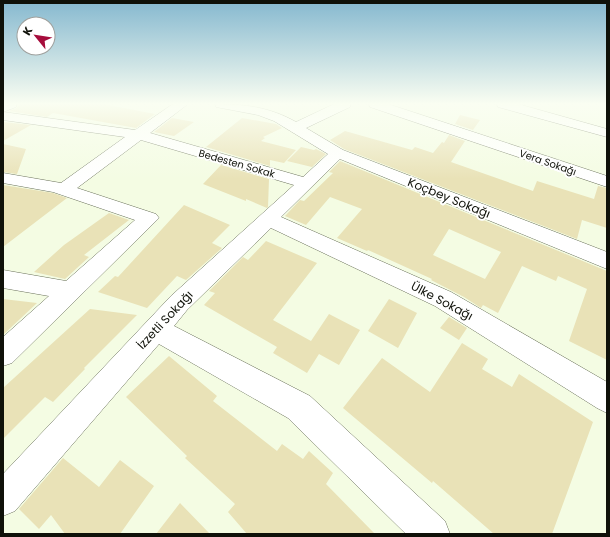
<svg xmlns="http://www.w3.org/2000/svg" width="610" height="537" viewBox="0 0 610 537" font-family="Poppins,sans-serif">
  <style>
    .building { fill: #e9e2b7; fill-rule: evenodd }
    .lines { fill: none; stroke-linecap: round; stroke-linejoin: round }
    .minor-casing { stroke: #6a715b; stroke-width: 1 }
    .tertiary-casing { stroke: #6a715b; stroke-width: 1 }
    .minor { fill: #fff; fill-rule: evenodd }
    .tertiary { fill: #fff; fill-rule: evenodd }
    .labels { text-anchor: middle; stroke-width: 4; stroke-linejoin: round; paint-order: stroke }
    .far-street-label { font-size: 10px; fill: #0f1109; stroke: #fff }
    .street-label { font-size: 12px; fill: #0f1109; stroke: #fff }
  </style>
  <rect width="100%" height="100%" fill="#f4fce3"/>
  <path class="building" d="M19,104H103L155,114L136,128L53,113L47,117L9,111L17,108Z
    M460,115L480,120L473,130L455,124Z
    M172,118L194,122L174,136L154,132Z
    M242,118L276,124L282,128L263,137L265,138L261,141L296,150L284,163L270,160V166L206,147Z
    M3,122L31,125L3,141Z
    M345,131L412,150L415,147L433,153L442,142L444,143L449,135L465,141L451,162L533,191L537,181L594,199L598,186L607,188V228L582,220L577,239L344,149L330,140Z
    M3,144L26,149L17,174L3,172Z
    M301,147L314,150L316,149L326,154L312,167L287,161Z
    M340,161L607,271V360L569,341L587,289L558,276L556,281L522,266L498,313L483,305L481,308L464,297L431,280L432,279L368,250L367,251L337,238L362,209L330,197L306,225L285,216L300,200L304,201L333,173L329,172ZM449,229L501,252L485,279L433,255Z
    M221,165L269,179L268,207L267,208L246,199V201L203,184Z
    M3,185L53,193L67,198L3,247Z
    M184,205L230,225L212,243L222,248L186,280L177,276L147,308L98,292L115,276L118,277Z
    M109,213L129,220L84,255L89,257L65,279L34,272L64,245Z
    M266,241L317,263L273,320L311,341L329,314L360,330L339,365L319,354L307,373L273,353L277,347L204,305L215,293L209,291L243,257L248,260Z
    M3,299L37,303L3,335Z
    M389,299L417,313L398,348L368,331Z
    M90,309L137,315L84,368L85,369L53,402L45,397L3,439V388Z
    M449,317L467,328L459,340L440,328Z
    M462,343L488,359L482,369L512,387L519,374L593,422L552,534H494L433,481L432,483L343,408L382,358L430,392Z
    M169,356L217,396L213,401L277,451L282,444L303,459L309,451L333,473L326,484L375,534H247L228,512L235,504L185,458L187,456L126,397Z
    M63,458L99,487L120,460L154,486L120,534H65L51,515L39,529L19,509Z
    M180,503L210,534H156Z"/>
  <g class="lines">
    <defs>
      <path id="minor" d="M173,104H188L150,133L303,177L328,154L274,121L258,115L216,107L215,104C244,104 270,107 296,122L334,104H351L350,107L306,128L343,150L607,252V269L340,159L281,217L451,292L607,382V413L597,408L435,306L271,228L187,310L174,326L310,396L445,521L450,534H406L288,418L159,344L15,511L3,516V474L171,296L294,185L141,140L77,188L156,214L159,218L12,363L3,366V337L49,296L3,288V270L66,281L135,220L53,192L3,183V173L61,183L125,137L3,120V112L135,130Z
        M369,104H388L607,176V187L370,107Z
        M497,104H518L607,129V137L498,107Z"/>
      <path id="tertiary" d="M3,104H17L16,107L3,112Z"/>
    </defs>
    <use href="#minor" class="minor-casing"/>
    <use href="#tertiary" class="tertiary-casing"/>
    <use href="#minor" class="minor"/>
    <use href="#tertiary" class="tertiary"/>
  </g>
  <linearGradient id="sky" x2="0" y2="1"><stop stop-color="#85b8cf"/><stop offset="0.58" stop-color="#fafef2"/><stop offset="1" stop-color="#fafef2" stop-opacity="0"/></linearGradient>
  <rect width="610" height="179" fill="url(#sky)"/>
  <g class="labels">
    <g class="far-street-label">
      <text transform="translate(548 162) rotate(19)" y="4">Vera Sokağı</text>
      <text transform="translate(237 163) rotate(16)" y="4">Bedesten Sokak</text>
    </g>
    <g class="street-label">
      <text transform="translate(449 198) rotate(22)" y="4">Koçbey Sokağı</text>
      <text transform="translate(442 301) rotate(28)" y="4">Ülke Sokağı</text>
      <text transform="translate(165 320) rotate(-47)" y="4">İzzetli Sokağı</text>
    </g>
  </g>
  <rect width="610" height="537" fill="none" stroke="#0f1109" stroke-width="8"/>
  <g transform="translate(36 36) rotate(300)"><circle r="19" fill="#ffffff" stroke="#9fa09d"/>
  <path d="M0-3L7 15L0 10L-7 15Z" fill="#a60d3c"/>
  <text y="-6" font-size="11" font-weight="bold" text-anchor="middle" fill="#0f1109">K</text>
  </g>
</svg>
